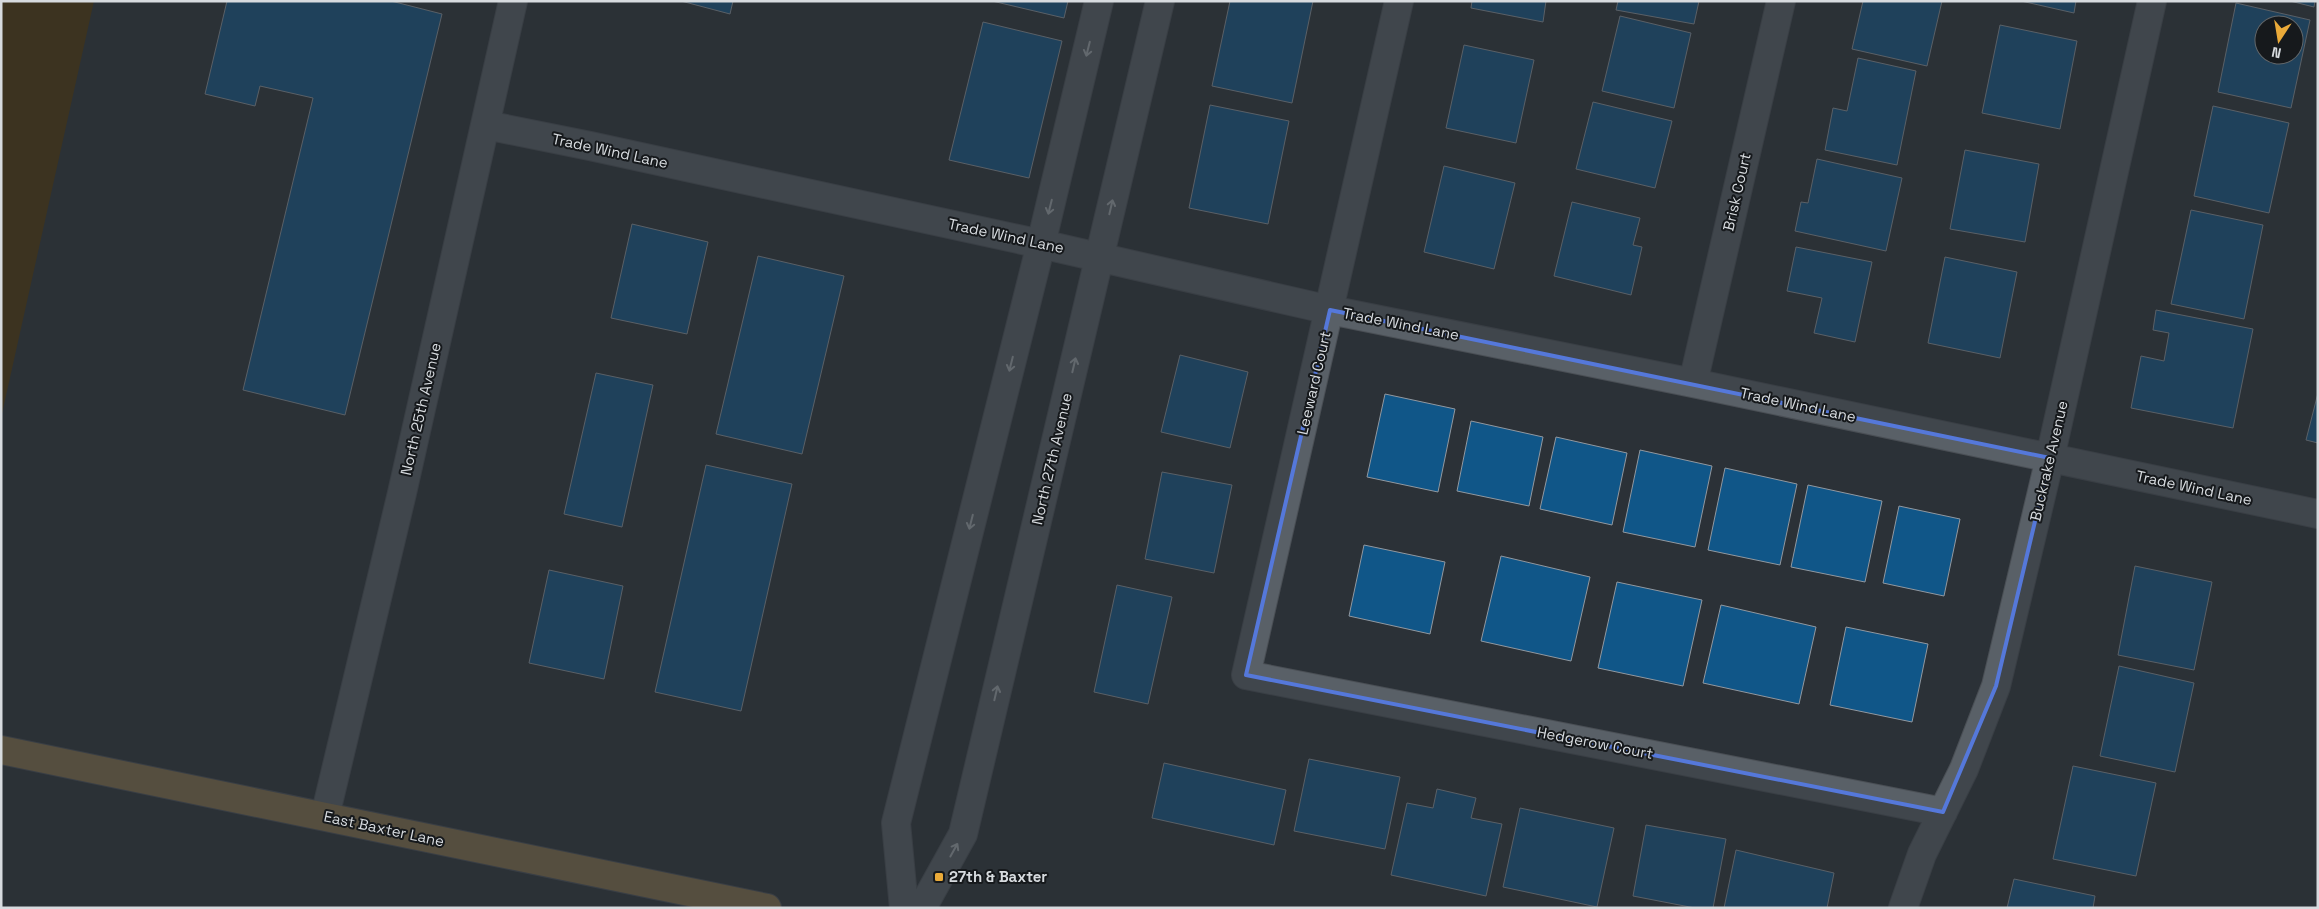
<svg xmlns="http://www.w3.org/2000/svg" width="2319" height="909" viewBox="0 0 2319 909" font-family="'Space Grotesk',sans-serif">
  <style>
    .green { fill: #503605 }
    .building { fill: #105688; stroke: #9198a0; fill-rule: evenodd }
    .lines { fill: none; stroke-linecap: round; stroke-linejoin: round }
    .minor-casing { stroke: #4a4f55; stroke-width: 30 }
    .major-casing { stroke: #4a4f55; stroke-width: 30 }
    .minor { stroke: #596067; stroke-width: 28 }
    .major { stroke: #887149; stroke-width: 28 }
    .oneway { stroke: #a5aaaf }
    .marked { fill: none; stroke: #5578da; stroke-width: 4; stroke-linejoin: round }
    .poi-dot { fill: #eaaa39; stroke: #16191c; stroke-width: 2 }
    .labels { text-anchor: middle; stroke-width: 4; stroke-linejoin: round; paint-order: stroke }
    .street-label { font-size: 15px; fill: #d7dbdf; stroke: #16191c }
    .poi-label { font-size: 15px; font-weight: bold; fill: #d7dbdf; stroke: #16191c; text-anchor: start }
  </style>
  <rect width="100%" height="100%" fill="#2b3137"/>
  <path class="green" d="M1,1H94L1,418Z"/>
  <path class="building" d="M227,1H391L442,14L345,415L243,390L313,98L260,86L255,106L205,94Z
    M681,1H733L730,14Z
    M992,1H1068L1064,18Z
    M1230,1H1313L1292,103L1212,86Z
    M1472,1H1546L1543,22L1471,8Z
    M1618,1H1699L1694,24L1616,10Z
    M1863,1H1942L1927,66L1852,49Z
    M2021,1H2076L2074,13Z
    M2290,1H2315L2314,7Z
    M2236,3L2310,20L2291,108L2218,92ZM2264,25H2294V55H2264Z
    M1620,16L1691,33L1674,108L1602,91Z
    M983,22L1062,41L1029,178L949,160Z
    M2000,25L2077,41L2060,129L1982,113Z
    M1464,45L1534,60L1516,143L1446,128Z
    M1858,58L1916,71L1897,165L1825,150L1833,108L1847,111Z
    M1593,102L1672,121L1655,188L1576,169Z
    M1210,105L1289,121L1268,224L1189,208Z
    M2213,106L2289,123L2269,213L2194,196Z
    M1965,150L2039,164L2025,242L1950,229Z
    M1817,159L1902,178L1886,251L1795,231L1801,202L1808,203Z
    M1444,166L1515,183L1494,269L1424,252Z
    M1572,202L1640,218L1633,245L1642,247L1631,295L1554,276Z
    M2191,210L2263,225L2244,319L2171,304Z
    M632,224L708,242L687,334L611,318Z
    M1796,247L1872,262L1855,342L1814,333L1822,298L1787,291Z
    M758,256L844,276L802,454L716,434Z
    M1945,257L2017,272L2000,358L1928,343Z
    M2156,310L2253,329L2233,428L2131,408L2141,356L2164,361L2169,333L2153,330Z
    M1180,355L1248,372L1230,448L1161,432Z
    M596,373L653,385L622,527L564,514Z
    M2318,393V443L2306,440Z
    M1385,394L1455,409L1438,492L1367,477Z
    M1471,421L1543,437L1529,506L1457,491Z
    M1556,437L1627,453L1612,525L1540,509Z
    M1640,450L1712,466L1695,547L1623,532Z
    M706,465L792,484L741,711L655,692Z
    M1725,468L1797,484L1780,565L1708,550Z
    M1162,472L1232,485L1214,573L1145,559Z
    M1808,485L1882,501L1865,582L1791,567Z
    M1899,506L1960,519L1944,596L1883,583Z
    M1364,545L1445,562L1430,634L1349,616Z
    M1501,556L1590,577L1571,661L1481,641Z
    M2135,566L2212,582L2194,670L2118,655Z
    M549,570L623,586L604,679L529,663Z
    M1617,582L1702,600L1683,686L1598,668Z
    M1117,585L1172,597L1148,704L1094,692Z
    M1721,605L1816,627L1799,704L1703,683Z
    M1846,627L1928,644L1912,722L1830,705Z
    M2119,666L2194,683L2175,772L2100,756Z
    M1309,759L1400,777L1385,849L1294,831Z
    M1164,763L1286,790L1274,845L1152,818Z
    M2073,766L2156,783L2136,876L2053,859Z
    M1437,789L1476,798L1471,818L1502,824L1486,896L1391,875L1407,803L1433,808Z
    M1520,808L1614,828L1597,907L1503,887Z
    M1646,825L1726,839L1713,908H1695L1633,896Z
    M1736,850L1834,873L1827,908H1724Z
    M2014,879L2095,896L2093,908H2007Z"/>
  <g class="lines">
    <defs>
      <path id="minor" d="M1399,1L1246,675L1943,812
        M486,125L590,146L1041,244L1330,310L1693,383L2318,514
        M1693,383L1781,1
        M325,816L402,493L513,1
        M904,908L896,823L1041,244L1099,1
        M922,908L963,834L1160,1
        M1903,908L1922,854L1964,769L1996,686L2050,458L2152,1"/>
      <path id="major" d="M1,750L767,908"/>
    </defs>
    <use href="#minor" class="minor-casing"/>
    <use href="#major" class="major-casing"/>
    <use href="#minor" class="minor"/>
    <use href="#major" class="major"/>
  </g>
  <defs><path id="oneway-shaft" d="M-6 0H5M1.5-3L5.5 0L1.5 3" fill="none" stroke-width="1.6" stroke-linecap="round" stroke-linejoin="round" transform="scale(1.25)"/></defs>
  <g class="oneway">
    <use href="#oneway-shaft" transform="translate(1088 49) rotate(104)"/>
    <use href="#oneway-shaft" transform="translate(1050 207) rotate(104)"/>
    <use href="#oneway-shaft" transform="translate(1111 207) rotate(-77)"/>
    <use href="#oneway-shaft" transform="translate(1011 364) rotate(104)"/>
    <use href="#oneway-shaft" transform="translate(1074 365) rotate(-77)"/>
    <use href="#oneway-shaft" transform="translate(971 522) rotate(104)"/>
    <use href="#oneway-shaft" transform="translate(996 693) rotate(-77)"/>
    <use href="#oneway-shaft" transform="translate(954 850) rotate(-61)"/>
  </g>
  <path d="M0 0H2319V909H0ZM1330,310L2050,458L1996,686L1943,812L1246,675Z" fill="#2b3137" fill-opacity=".55" fill-rule="evenodd"/>
  <path class="marked" d="M1330,310L2050,458L1996,686L1943,812L1246,675Z"/>
  <rect class="poi-dot" x="934" y="872" width="10" height="10" rx="2.5"/>
  <g class="labels">
    <g class="street-label">
      <text transform="translate(610 151) rotate(12)" y="5">Trade Wind Lane</text>
      <text transform="translate(1737 192) rotate(-77)" y="5">Brisk Court</text>
      <text transform="translate(1006 236) rotate(12)" y="5">Trade Wind Lane</text>
      <text transform="translate(1401 324) rotate(11)" y="5">Trade Wind Lane</text>
      <text transform="translate(1314 383) rotate(-77)" y="5">Leeward Court</text>
      <text transform="translate(1798 405) rotate(12)" y="5">Trade Wind Lane</text>
      <text transform="translate(421 409) rotate(-77)" y="5">North 25th Avenue</text>
      <text transform="translate(1052 459) rotate(-77)" y="5">North 27th Avenue</text>
      <text transform="translate(2049 461) rotate(-77)" y="5">Buckrake Avenue</text>
      <text transform="translate(2194 488) rotate(12)" y="5">Trade Wind Lane</text>
      <text transform="translate(1595 743) rotate(11)" y="5">Hedgerow Court</text>
      <text transform="translate(384 829) rotate(12)" y="5">East Baxter Lane</text>
    </g>
    <g class="poi-label">
      <text x="949" y="882">27th &amp; Baxter</text>
    </g>
  </g>
  <rect width="2319" height="909" fill="none" stroke="#d7dbdf" stroke-width="5"/>
  <g transform="translate(2279 40) rotate(192)"><circle r="24" fill="#16191c" stroke="#63676a"/>
  <path d="M0-4L9 19L0 12L-9 19Z" fill="#eaaa39"/>
  <text y="-8" font-size="14" font-weight="bold" text-anchor="middle" fill="#d7dbdf">N</text>
  </g>
</svg>
